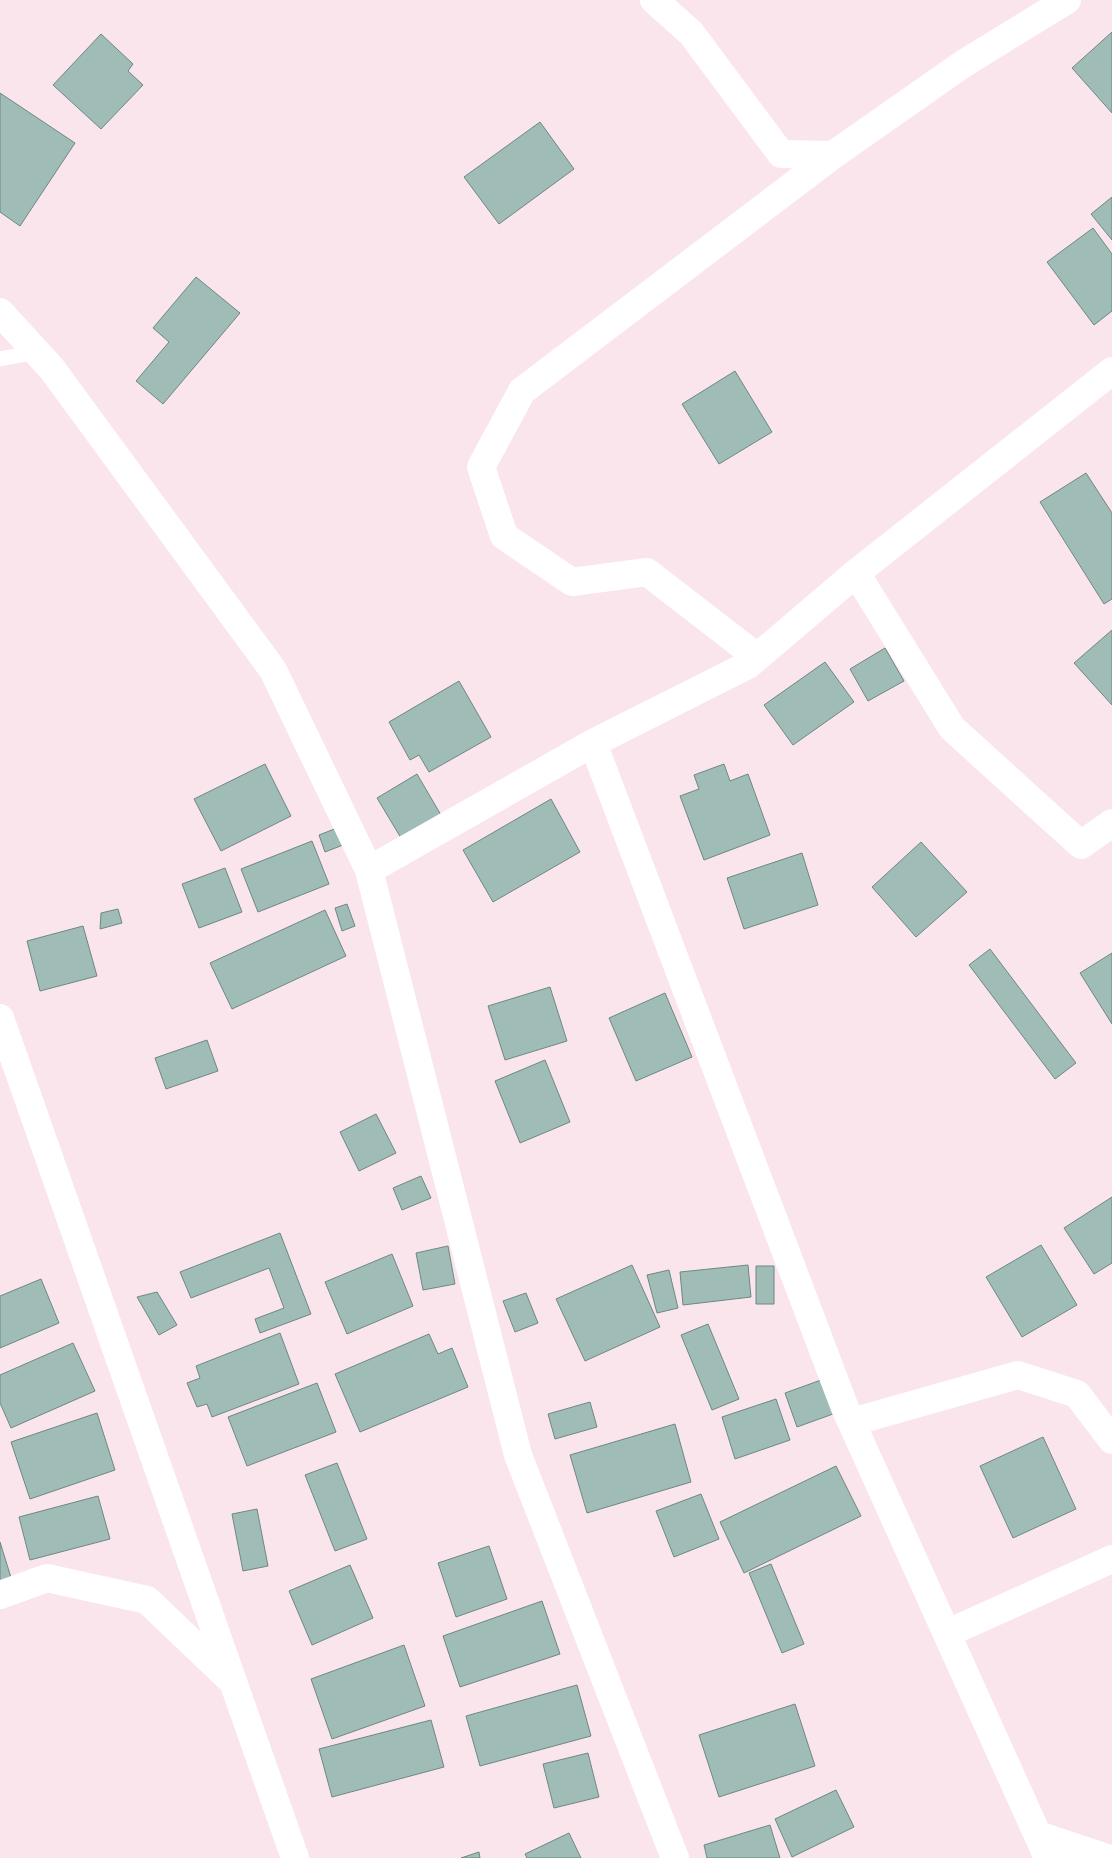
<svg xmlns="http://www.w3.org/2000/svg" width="1112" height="1858" viewBox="0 0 1112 1858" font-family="Mulish,sans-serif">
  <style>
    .building { fill: #a0bcb6; stroke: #6d8883 }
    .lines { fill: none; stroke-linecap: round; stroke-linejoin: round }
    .lane { stroke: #fff; stroke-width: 15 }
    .street { stroke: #fff; stroke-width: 28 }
  </style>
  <rect width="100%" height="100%" fill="#fbe5ec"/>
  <path class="building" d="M1112,32V113L1072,68Z
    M101,34L133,64L128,71L143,85L101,129L53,85Z
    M0,93L75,143L20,226L0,212Z
    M540,122L574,169L499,224L464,177Z
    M1112,197V240L1091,214Z
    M1093,228L1112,254V311L1094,325L1047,262Z
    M196,277L240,313L163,404L136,381L169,342L153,328Z
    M735,371L772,432L719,464L682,404Z
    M1086,473L1112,513V599L1104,604L1040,502Z
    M1112,630V705L1074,663Z
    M885,648L904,681L868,701L850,669Z
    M825,662L854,702L793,745L764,705Z
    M459,681L491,737L429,772L419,755L410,760L389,722Z
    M265,764L291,816L221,851L194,799Z
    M724,764L730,781L748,774L770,835L704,860L680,796L699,789L694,775Z
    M417,774L441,815L401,838L377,798Z
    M551,799L580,852L493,902L463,850Z
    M337,828L343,845L325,852L319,835Z
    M312,841L329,884L258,912L241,869Z
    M921,842L967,892L916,937L872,887Z
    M802,853L818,905L744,929L727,878Z
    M225,868L242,912L199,928L182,884Z
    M347,904L355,926L342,931L335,908Z
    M118,909L122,923L100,929L101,913Z
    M325,910L346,956L232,1009L210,963Z
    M83,926L97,976L40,991L27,941Z
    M990,949L1076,1063L1055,1079L969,965Z
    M1112,953V1024L1080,973Z
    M550,987L567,1041L505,1060L488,1006Z
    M665,993L692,1057L636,1081L609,1018Z
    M207,1040L218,1071L166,1089L155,1058Z
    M545,1060L570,1122L520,1143L495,1081Z
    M376,1114L396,1153L359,1171L340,1132Z
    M421,1176L431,1198L402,1210L393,1188Z
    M1112,1197V1263L1094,1274L1064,1228Z
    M280,1233L311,1314L260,1333L255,1319L284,1308L269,1268L191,1298L180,1272Z
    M1041,1245L1077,1305L1022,1337L986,1277Z
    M448,1246L455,1284L423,1290L416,1253Z
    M392,1254L413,1306L347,1334L325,1282Z
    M632,1265L660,1327L585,1361L556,1299Z
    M748,1265L751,1297L683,1305L680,1272Z
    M756,1266H774V1304H756Z
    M669,1270L678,1308L657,1313L647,1275Z
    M41,1279L59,1323L0,1348V1296Z
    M157,1292L177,1325L159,1335L137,1297Z
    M526,1293L538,1323L515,1332L503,1301Z
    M708,1324L739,1399L712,1410L681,1335Z
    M280,1333L299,1384L212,1417L207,1404L197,1407L187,1383L200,1378L196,1366Z
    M429,1334L438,1354L452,1348L468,1387L360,1432L335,1374Z
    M73,1343L95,1391L11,1428L0,1403V1375Z
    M821,1380L833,1414L797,1427L785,1393Z
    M317,1383L336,1432L247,1466L228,1417Z
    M776,1399L790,1440L735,1459L722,1417Z
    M590,1402L597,1427L555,1439L548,1414Z
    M97,1413L115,1470L30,1499L11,1442Z
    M675,1424L691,1482L587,1513L570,1455Z
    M1043,1437L1076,1509L1013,1538L980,1466Z
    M337,1463L367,1539L335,1551L305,1475Z
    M836,1466L861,1516L744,1573L720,1522Z
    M701,1494L719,1539L674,1557L656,1511Z
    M98,1496L110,1539L30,1560L19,1517Z
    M257,1509L268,1566L243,1571L232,1514Z
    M0,1542L13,1584L0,1588Z
    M489,1546L507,1599L456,1617L438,1563Z
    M771,1564L804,1644L782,1653L749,1573Z
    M350,1565L373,1618L312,1645L289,1591Z
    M542,1601L560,1654L460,1687L443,1636Z
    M404,1645L425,1706L332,1739L311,1679Z
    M577,1685L591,1736L480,1766L466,1716Z
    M795,1704L815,1766L719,1797L699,1735Z
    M431,1720L444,1767L332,1797L319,1749Z
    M588,1753L599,1797L554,1808L543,1764Z
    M836,1790L854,1827L792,1857L775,1819Z
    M770,1825L780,1858H707L704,1845Z
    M569,1833L581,1858H527L525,1854Z
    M479,1852L480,1858H461Z"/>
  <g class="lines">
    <path class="lane" d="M0,359L37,352"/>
    <path class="street" d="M654,0L691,33L781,154L833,155L963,64L1067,0
      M0,312L52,369L273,670L369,870
      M856,573L952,728L1081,845L1112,823
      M757,657L647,572L572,582L504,536L481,467L522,391L833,155
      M593,743L845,1408L1048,1858
      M0,1018L295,1858
      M852,1422L1018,1375L1077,1394L1112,1440
      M0,1595L47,1578L147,1600L231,1680
      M948,1633L1112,1559
      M1038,1835L1107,1858
      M675,1858L518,1455L369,870L593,743L748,665L856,573L1112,371"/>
  </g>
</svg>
